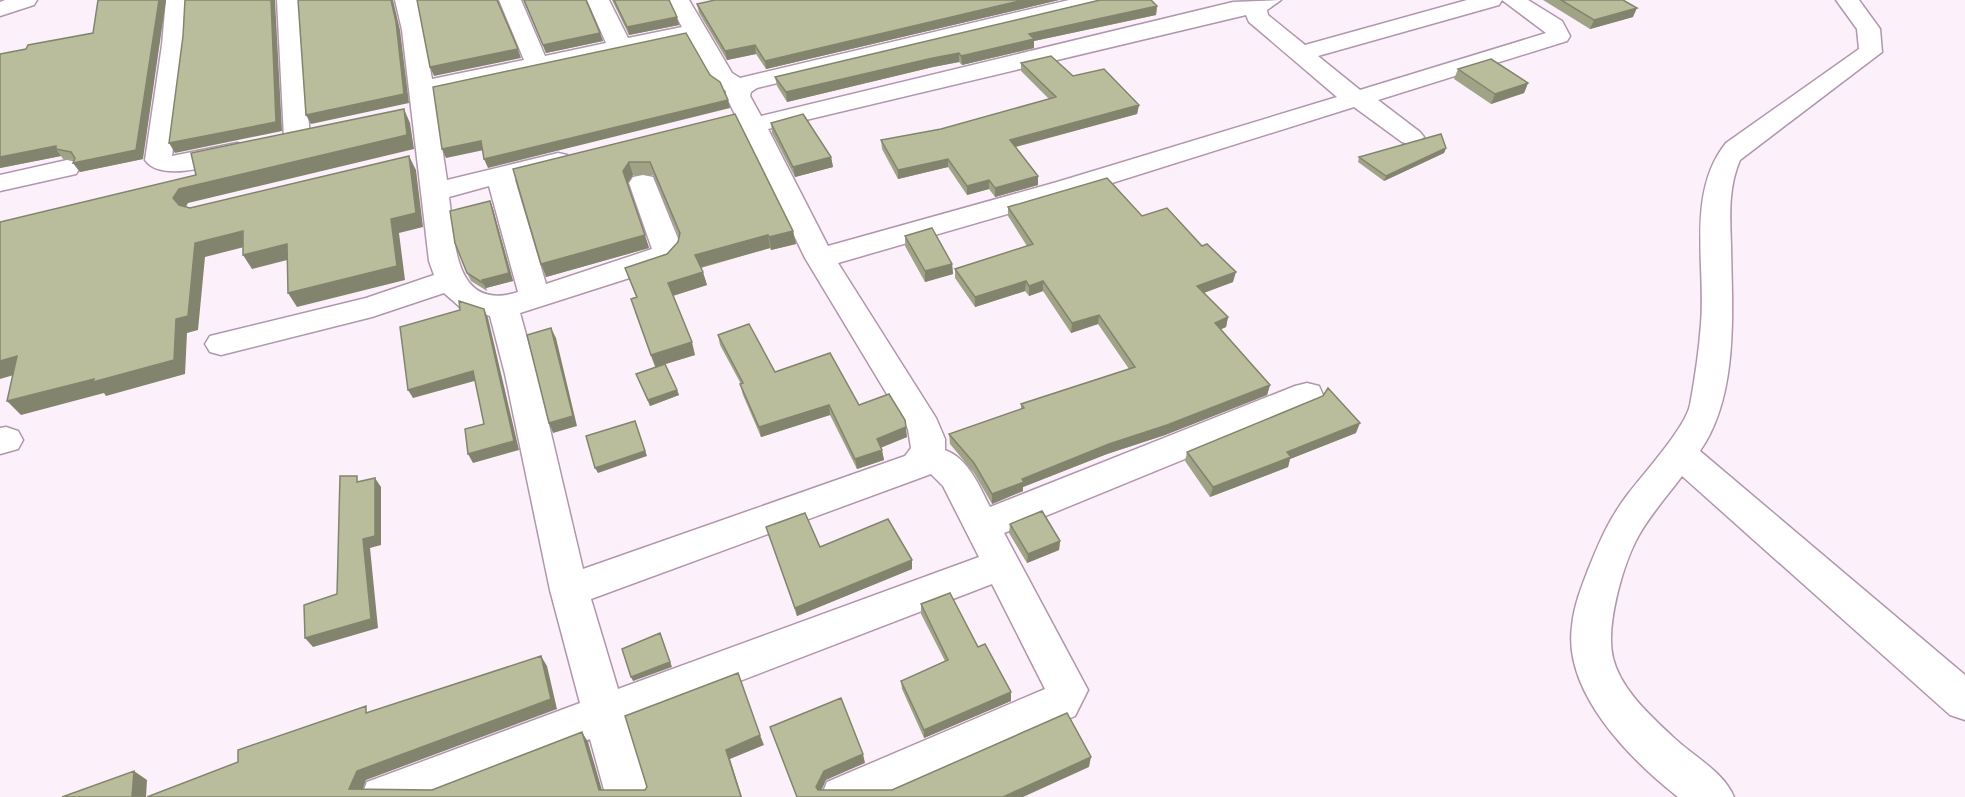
<svg xmlns="http://www.w3.org/2000/svg" width="1965" height="797" viewBox="0 0 1965 797" font-family="'PT Sans Narrow',sans-serif">
  <style>
    .lines { fill: none; stroke-linecap: round; stroke-linejoin: round }
    .minor-casing { stroke: #b196ad; stroke-width: 3 }
    .minor { fill: #fff; fill-rule: evenodd }
    .wall { fill: #a0a386 }
    .shaded-wall { fill: #82846d }
    .building { fill: #babd9c; stroke: #82846d; stroke-width: 1.5 }
  </style>
  <rect width="100%" height="100%" fill="#fcf1fa"/>
  <g class="lines">
    <defs>
      <path id="minor" d="M5,0H37L34,5L0,16V2Z
        M166,0H188L186,45L172,156L237,143L246,145L250,151L246,157C222,163 161,184 145,160L162,45Z
        M277,0H299L310,138L306,143L297,146L288,143L284,138Z
        M395,0H417L432,79L524,60L499,0H521L545,56L606,43L587,0H609L628,38L682,27L667,0H689L732,73L740,78L1069,0H1108L1105,5L757,88L751,92L750,96L761,116L1233,2L1281,0L1267,10L1268,15L1305,45L1467,0H1502L1499,5L1318,56L1360,90L1546,33L1502,0H1528L1562,21L1570,36L1567,41L1378,100L1420,132L1424,137L1420,142L1411,145L1402,142L1354,107L1077,194L838,263L936,418L945,439V450C969,459 979,486 990,507L1295,386L1307,383L1319,386L1323,395L1319,404L1004,533L1088,690L1075,716L893,797H821L827,782L1045,689L992,584L628,724L650,797H606L590,739L440,797H361L367,782L580,703L550,590L505,374L490,316L460,307L444,293L372,317L221,355L210,352L205,344L210,336L366,298L434,275L429,261L402,30ZM1246,15L1249,22L1337,97L1057,182L828,246L768,129ZM689,39L714,83L726,91V96L805,258L908,429L911,448L905,456L583,569L537,374L520,313L670,265L680,253L681,246L653,177L643,175L633,177L629,183L652,249L546,284L515,180L567,167L571,161L567,155L558,153L447,180L434,94ZM489,186L518,292C453,313 455,240 449,197ZM931,474L943,486L979,557L618,689L591,599Z
        M1836,0H1859L1880,29L1882,52L1740,160C1728,188 1730,216 1731,246C1732,311 1739,395 1700,451L1965,675V720L1950,715L1682,476C1668,495 1651,514 1639,535C1623,563 1605,627 1613,658C1621,690 1651,716 1673,737C1694,757 1723,771 1734,797H1678C1630,759 1563,693 1572,626C1574,606 1581,588 1588,570C1600,540 1609,519 1628,494C1644,473 1685,428 1690,405C1695,378 1699,350 1701,324C1706,265 1686,193 1726,143L1859,49L1857,29Z
        M67,160L76,162L80,168L76,174L0,191V175Z
        M6,427L18,431L23,440L18,449L0,454V428Z"/>
    </defs>
    <use href="#minor" class="minor-casing"/>
    <use href="#minor" class="minor"/>
  </g>
  <path class="wall" d="M523,0H586L600,33L603,41L546,53Z
    M612,0H669L679,25L629,35Z
    M1059,0L766,69L756,54L727,60L699,13L697,4Z
    M1543,0H1626H1624L1633,17L1590,29Z
    M1157,6L1156,15L1034,41V48L962,65L959,62L933,67L787,102L777,86L775,77Z
    M93,33L143,159L80,172L73,163L74,160L63,159L61,156L0,168L26,49Z
    M1021,63L1073,76L1139,105L1137,114L1016,147L1038,176V185L995,197L989,189L967,195L948,167L898,179L882,149L881,140L941,129L1049,99L1021,71Z
    M1458,69L1528,83L1524,93L1491,104L1454,79Z
    M735,114L793,231L796,244L771,250L770,248L701,268L707,285L673,296L695,355L665,364L679,395L650,406L638,379L655,367L635,312L636,297L625,268L667,254L678,242L679,237L653,175H633L627,183L649,248L546,277L513,169Z
    M771,123L831,157L833,167L795,177L772,133Z
    M1446,148L1444,153L1384,181L1358,162L1359,157Z
    M490,201L493,209L513,281L486,288L487,291L471,281L467,273Z
    M1008,207L1142,216L1233,282L1204,293L1228,317L1226,327L1221,329L1270,385L1267,395L1165,435L1107,454L1023,487V491L992,504L974,473L950,444L949,434L1021,409V404L1129,369L1098,324L1071,333L1043,291L1029,296L1025,291L975,307L955,278V269L1027,246L1008,216Z
    M905,236L952,264L953,274L925,282L905,246Z
    M718,335L775,372L859,405L907,437L881,447L884,460L857,469L830,415L761,437L743,395L740,384H741L720,345Z
    M1356,433L1290,459L1288,467L1210,497L1185,461L1187,452Z
    M1010,524L1060,541L1059,550L1027,563L1009,533Z
    M766,527L820,547L912,560V569L797,616Z
    M921,604L978,647L1011,701L924,738L902,689L901,681L945,661L921,614Z"/>
  <path class="shaded-wall" d="M159,0H166L143,159L80,172L73,163Z
    M271,0H275L282,131L175,153L169,143Z
    M391,0H393L400,30L409,103L311,124L306,115Z
    M1023,0H1059L766,69L765,61Z
    M1157,6L1156,15L1034,41V48L962,65L961,56L1029,34Z
    M1637,8L1633,17L1590,29L1594,20Z
    M677,17L679,25L629,35L627,27Z
    M600,33L603,41L546,53L543,45Z
    M755,45L756,54L727,60L725,51Z
    M518,49L521,58L434,76L430,67Z
    M959,53V62L933,67L787,102L786,92L933,58Z
    M1528,83L1524,93L1491,104L1495,94Z
    M728,100L730,108L488,168L484,159Z
    M1139,105L1137,114L1010,148V140Z
    M404,109L410,123L414,149L188,203L183,212L173,198L179,189Z
    M481,141L484,150L446,158L442,149Z
    M56,146V149L61,156L0,168V157Z
    M1446,148L1444,153L1384,181L1386,176Z
    M409,156L416,170L423,227L399,233L405,280L297,307L288,293L391,219Z
    M831,157L833,167L795,177L793,167Z
    M948,159V167L898,179V170Z
    M629,162L633,175L627,184L623,171Z
    M1038,176V185L995,197V188Z
    M989,180V189L967,195V186Z
    M490,201L493,209L513,281L486,288L487,291L482,280Z
    M243,231L252,245L205,257L198,330L187,333L185,374L106,396L104,393L21,415L7,401L195,243Z
    M793,231L796,244L771,250L769,237Z
    M645,235L649,248L546,277L541,264Z
    M768,235L770,248L698,268L695,255Z
    M287,244L295,258L252,269L243,255Z
    M952,264L953,274L925,282V271Z
    M703,272L707,285L672,296L668,283Z
    M1236,272L1233,282L1195,296L1197,286Z
    M1026,281L1025,291L975,307V297Z
    M1043,281V291L1029,296V286Z
    M484,309L488,318L519,450L473,463L468,454L514,441Z
    M1099,315L1098,324L1071,333L1072,323Z
    M1228,317L1226,327L1213,333L1215,323Z
    M551,328L556,338L577,426L553,433L549,423Z
    M692,342L695,355L656,367L651,355Z
    M17,356L31,370L0,379V361Z
    M473,371L478,380L413,398L408,390Z
    M1270,385L1267,395L1165,435L1107,454L1023,487V491L992,504V494L1022,479L1109,444Z
    M677,390L679,395L650,406L648,400Z
    M829,405L830,415L761,437L759,427Z
    M635,421L647,456L598,473L595,468Z
    M1360,423L1356,433L1290,459L1288,467L1210,497L1213,487L1287,452Z
    M906,427L907,437L878,449L877,439Z
    M882,450L884,460L857,469L855,459Z
    M375,478L381,487V545L370,548L378,628L313,647L305,638L371,619L363,539Z
    M1060,541L1059,550L1027,563L1028,554Z
    M912,560V569L797,616L795,608Z
    M662,638L672,667L633,681L631,677Z
    M541,656L547,666L557,709L366,780L360,797L349,789L357,771Z
    M1011,692V701L924,738V730Z
    M582,732L588,742L604,797L599,790Z
    M760,735L764,745L730,759L742,797H741L726,750Z
    M863,754L865,763L826,780L819,796L816,787L824,771Z
    M1091,757L1089,767L1023,797H1003Z
    M134,771L147,780L146,797H132Z"/>
  <path class="building" d="M98,0H159L136,150L73,163L75,158L71,152L56,149V146L0,157V54L26,49L28,45L93,33Z
    M185,0H271L276,122L169,143L183,36Z
    M298,0H391L396,22L404,94L306,115Z
    M417,0H497L518,49L430,67Z
    M524,0H586L600,33L543,45Z
    M614,0H669L677,17L627,27Z
    M715,0H1023L765,61L755,45L725,51L697,4Z
    M1100,0H1151L1157,6L1029,34L1034,39L961,56L959,53L933,58L786,92L775,77Z
    M1561,0H1623L1637,8L1594,20Z
    M686,33L710,75L720,82L728,100L484,159L481,141L442,149L433,87Z
    M1051,56L1073,76L1104,69L1139,105L1010,140L1038,176L995,188L989,180L967,186L948,159L898,170L881,140L941,129L1056,97L1021,63Z
    M1491,59L1528,83L1495,94L1458,69Z
    M404,109L407,135L179,189L173,198L179,205L190,208L409,156L416,213L391,219L397,266L288,293L287,244L243,255V231L195,243L188,316L176,319L174,360L93,382L94,379L7,401L17,356L0,361V222L196,175L191,153Z
    M735,114L793,231L769,237L768,235L695,255L703,272L668,283L692,342L651,355L631,299L637,297L625,268L667,254L678,242L680,233L650,162H629L623,171L645,235L541,264L513,169Z
    M803,114L831,157L793,167L771,123Z
    M1441,134L1446,148L1386,176L1359,157Z
    M1107,178L1142,216L1167,208L1202,246L1207,244L1236,272L1197,286L1228,317L1215,323L1270,385L1167,425L1109,444L1022,479L1024,482L992,494L974,463L949,434L1024,408L1021,404L1135,367L1099,315L1072,323L1043,281L1029,286L1026,281L975,297L955,269L1033,244L1008,207Z
    M490,201L509,273L482,280L483,283L467,273L455,243L450,211Z
    M932,228L952,264L925,271L905,236Z
    M459,301L484,309L514,441L468,454L465,429L484,424L473,371L408,390L400,327L460,310Z
    M749,324L775,372L830,353L859,405L889,394L905,420L906,427L877,439L882,450L855,459L829,405L759,427L740,384L743,383L718,335Z
    M551,328L573,416L549,423L527,335Z
    M665,364L677,390L648,400L636,374Z
    M1328,388L1360,423L1287,452L1291,457L1213,487L1187,452L1323,396Z
    M635,421L645,451L595,468L586,436Z
    M340,476H357V482L375,478V536L363,539L371,619L305,638L304,605L337,594Z
    M1042,511L1060,541L1028,554L1010,524Z
    M805,513L820,547L888,519L912,560L795,608L766,527Z
    M950,593L978,647L985,644L1011,692L924,730L901,681L948,660L921,604Z
    M660,633L670,662L631,677L622,649Z
    M541,656L551,699L357,771L349,789L432,790L582,732L599,790H645L647,787L625,716L738,673L760,735L726,750L741,797H147L238,762V750L366,706V713Z
    M841,698L863,754L824,771L816,787L818,790H892L1067,713L1091,757L1003,797H797L770,727Z
    M134,771L132,797H62Z"/>
</svg>
